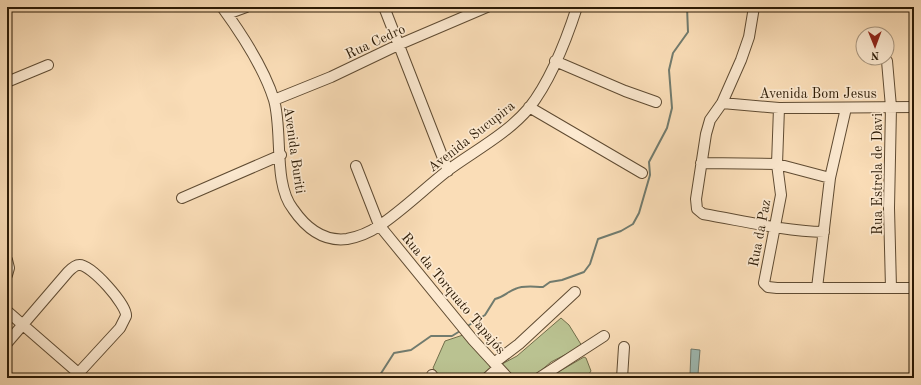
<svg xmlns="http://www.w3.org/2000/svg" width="921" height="385" viewBox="0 0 921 385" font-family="'Old Standard TT',serif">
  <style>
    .green { fill: #bac291; stroke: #726e4b }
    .water { fill: #9fbbb4; stroke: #717b6e }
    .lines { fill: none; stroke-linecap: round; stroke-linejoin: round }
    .stream { stroke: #717b6e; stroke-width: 2 }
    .minor-casing { stroke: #5f4b32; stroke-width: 12 }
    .minor { stroke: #fce9d0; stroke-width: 10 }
    .labels { text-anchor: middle; stroke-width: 3.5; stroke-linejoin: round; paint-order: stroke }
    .street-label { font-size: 14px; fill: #2b1a05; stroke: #fce9d0 }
  </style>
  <rect width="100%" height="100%" fill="#faddb7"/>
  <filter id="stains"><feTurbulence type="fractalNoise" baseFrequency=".005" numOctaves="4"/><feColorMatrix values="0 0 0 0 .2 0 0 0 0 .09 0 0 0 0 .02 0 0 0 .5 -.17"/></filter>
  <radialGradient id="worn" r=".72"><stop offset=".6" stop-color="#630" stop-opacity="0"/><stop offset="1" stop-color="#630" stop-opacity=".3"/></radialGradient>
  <path class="green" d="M561,318L569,325L582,346L551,362L532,378H515L502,364L517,356Z
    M463,335L491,367L479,378H440L433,368L445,341Z
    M584,357L586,358L591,371L586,378H548Z"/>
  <path class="water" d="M691,349L700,350L698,374L690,375Z"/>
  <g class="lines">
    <path class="stream" d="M466,327L485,315L495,299C504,297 507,292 515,289C524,285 533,287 543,287L550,282L562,280L584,272L590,264L598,239L621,231L633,224L639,213L650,175L649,162L667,128L672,108L669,70L673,53L688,32L687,7
      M378,378L394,353L411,350L431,336H452L460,331"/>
    <defs>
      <path id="minor" d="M222,7C241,33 264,68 274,100C283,132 273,184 293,209C306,228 323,242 347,239C358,237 370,232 379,226C403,210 424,189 447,171C474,151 507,134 529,108C551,80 566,41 577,7
        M384,7L448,171
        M754,7L749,37L741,60L722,103L710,120L706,134L696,199L697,209L703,214C744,221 783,231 824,232
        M227,14L246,7
        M555,61L625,91L656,102
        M887,61L891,107L889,208L891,288
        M7,82L48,65
        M274,100L331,77L398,45L487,7
        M722,103L779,108L914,107
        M529,107L642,173
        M779,108L777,164L781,195L764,283L768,287L777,288H914
        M701,163L777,164L830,178
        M356,166L379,225L473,340L508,378
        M182,198L281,155
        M7,260L9,268L7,275
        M817,288L830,178L846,108
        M7,311L84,378
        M7,343L68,272C71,269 75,265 79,265C91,264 127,305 126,316L120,328L74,378
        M494,363L519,344L575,292
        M432,375L434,378
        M487,378L498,368
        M539,378L604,336
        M622,378L624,347"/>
    </defs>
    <use href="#minor" class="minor-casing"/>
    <use href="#minor" class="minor"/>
  </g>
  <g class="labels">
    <g class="street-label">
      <text transform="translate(375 41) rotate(-25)" y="5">Rua Cedro</text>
      <text x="818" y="98">Avenida Bom Jesus</text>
      <text transform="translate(471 136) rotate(-38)" y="5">Avenida Sucupira</text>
      <text transform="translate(295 150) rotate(82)" y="5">Avenida Buriti</text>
      <text transform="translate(877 174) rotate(-90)" y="5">Rua Estrela de Davi</text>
      <text transform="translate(759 233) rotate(-79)" y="5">Rua da Paz</text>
      <text transform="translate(454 293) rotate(50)" y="5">Rua da Torquato Tapajós</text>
    </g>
  </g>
  <rect width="921" height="385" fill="none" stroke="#faddb7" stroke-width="24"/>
  <rect x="8" y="8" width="905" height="369" fill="none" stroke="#2b1a05" stroke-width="2"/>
  <rect x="12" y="12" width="897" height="361" fill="none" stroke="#2b1a05"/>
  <g transform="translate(875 46) rotate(179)"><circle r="19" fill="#fce9d0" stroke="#a8967f"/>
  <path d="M0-3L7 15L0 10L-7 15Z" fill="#8f2418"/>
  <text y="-6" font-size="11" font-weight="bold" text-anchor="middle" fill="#2b1a05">N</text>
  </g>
  <rect width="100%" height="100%" filter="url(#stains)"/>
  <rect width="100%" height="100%" fill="url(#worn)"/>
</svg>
